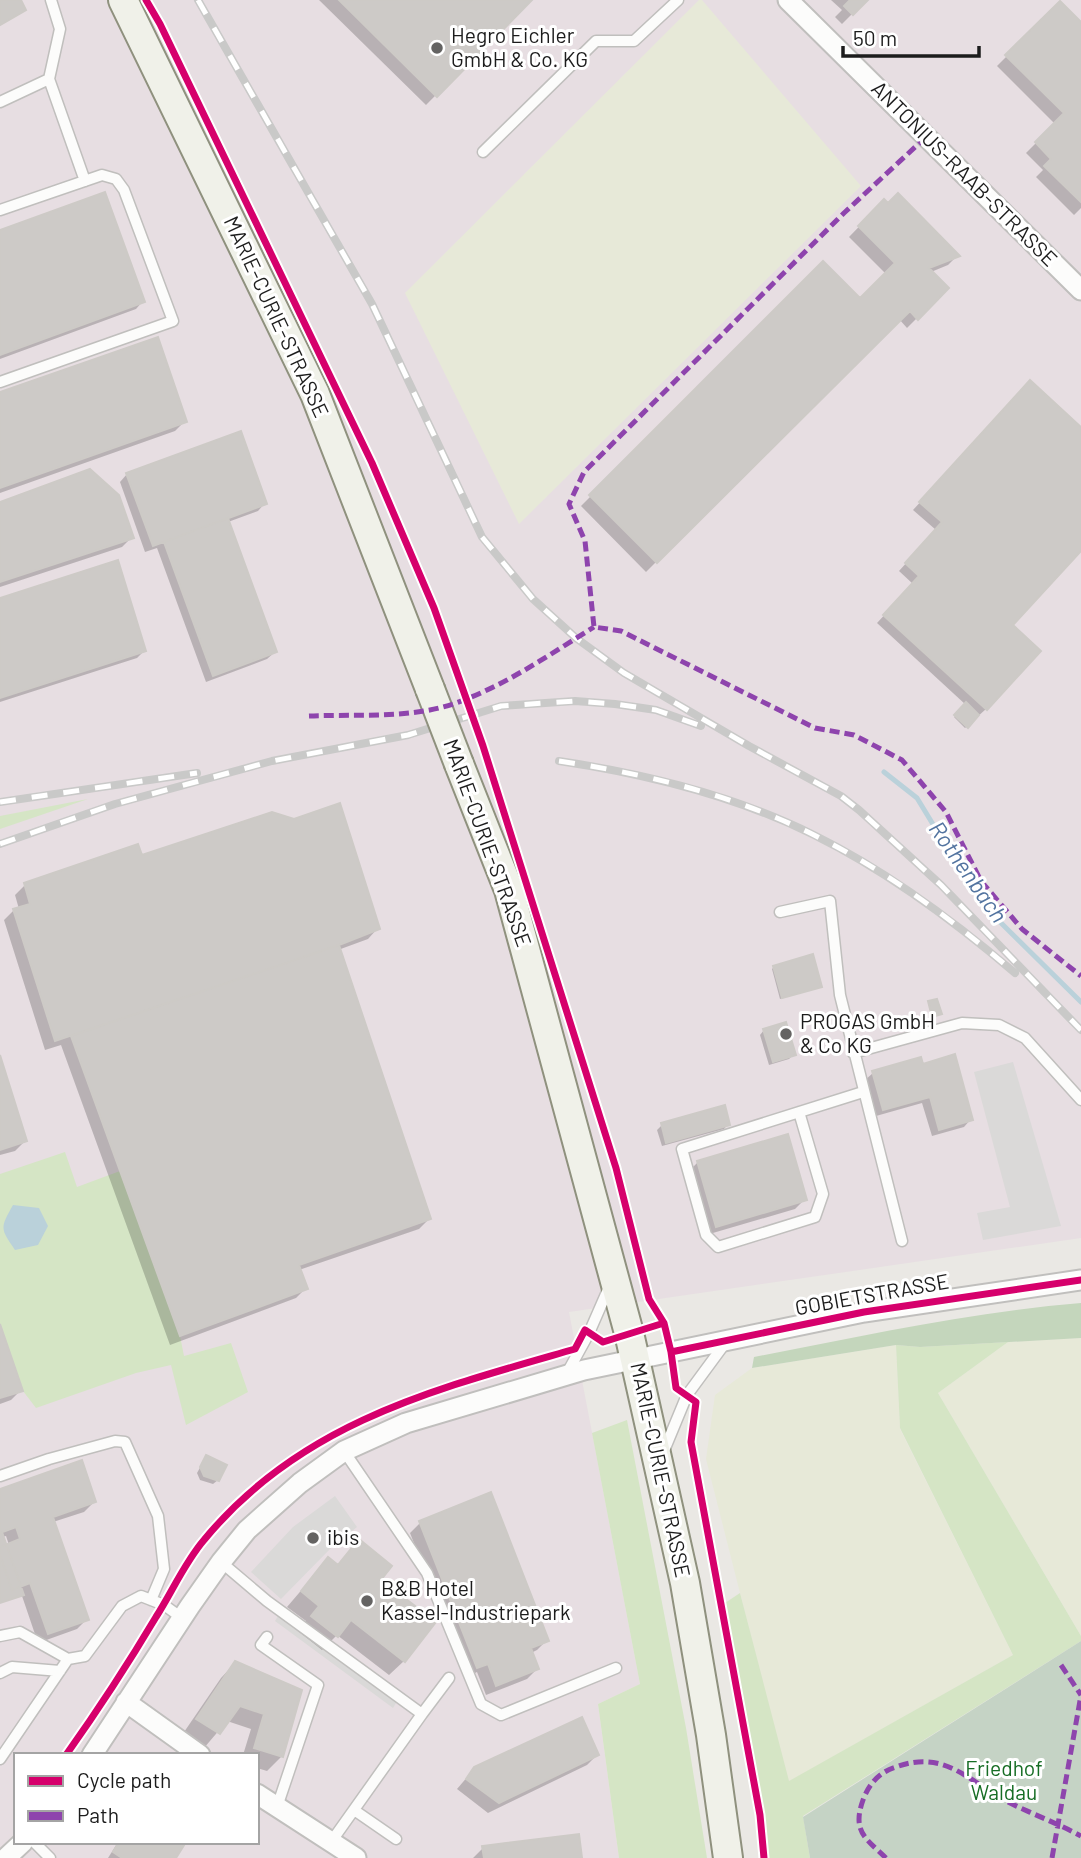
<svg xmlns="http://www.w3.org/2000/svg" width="1081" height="1858" viewBox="0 0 1081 1858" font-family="Barlow,sans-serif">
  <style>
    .industrial { fill: #e7dee2; fill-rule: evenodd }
    .farmland { fill: #e7e9d8 }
    .grass { fill: #d5e5c5 }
    .forest { fill: #c4d6bc }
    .cemetery { fill: #c5d3c5 }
    .parking { fill: #dad9d8 }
    .water { fill: #bad1da }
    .shadow { fill: #0003 }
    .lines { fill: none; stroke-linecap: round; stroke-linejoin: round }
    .stream { stroke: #bad1da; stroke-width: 5 }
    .building { fill: #cdcac7; stroke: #cdcac6; stroke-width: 2 }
    .service-casing { stroke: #c0bfbd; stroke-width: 13 }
    .minor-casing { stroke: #c0bfbd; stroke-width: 23 }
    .secondary-casing { stroke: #8f917e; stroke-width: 32 }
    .service { stroke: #fcfcfb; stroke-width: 10 }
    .minor { stroke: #fcfcfb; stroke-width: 19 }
    .secondary { stroke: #f0f1e9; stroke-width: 28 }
    .rail-casing { stroke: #c9c9c8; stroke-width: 8 }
    .rail { stroke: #fff; stroke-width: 5; stroke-dasharray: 16; stroke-linecap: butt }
    .secondary-bridge-casing { stroke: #8f917e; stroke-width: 32; stroke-linecap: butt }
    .secondary-bridge { stroke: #f0f1e9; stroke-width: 28 }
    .quiet { stroke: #8e44ad; stroke-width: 5; stroke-dasharray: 10 5; stroke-linecap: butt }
    .cycleway-casing { stroke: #fff; stroke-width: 11 }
    .cycleway { stroke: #d6006c; stroke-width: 7 }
    .poi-dot { fill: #646362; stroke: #fff; stroke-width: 2.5 }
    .labels { text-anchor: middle; stroke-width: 6; stroke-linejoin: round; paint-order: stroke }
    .poi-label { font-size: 21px; fill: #1c1c1c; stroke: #fff; text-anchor: start }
    .street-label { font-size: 21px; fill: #1c1c1c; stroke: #fff }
    .park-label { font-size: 21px; fill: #166d24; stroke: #fff }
    .water-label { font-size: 23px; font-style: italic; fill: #5374a0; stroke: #fff }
  </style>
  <rect width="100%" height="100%" fill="#eae8e4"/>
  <path class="industrial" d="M0,0H1081V1238L569,1312L640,1684L598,1704L619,1858H0ZM16,1755H257V1842H16Z"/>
  <path class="farmland" d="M699,0H702L861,186L519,524L405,293Z
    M1081,1338V1636L938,1393L1008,1342Z
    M896,1345L900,1429L1013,1655L788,1782L706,1459L715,1395L752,1368Z"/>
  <path class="grass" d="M88,799L0,829V816Z
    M65,1152L77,1187L120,1171L180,1336L184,1356L231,1343L248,1392L186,1425L171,1365L136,1373L36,1408L23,1391L0,1324V1174Z
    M1008,1342L938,1393L1081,1636V1641L803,1816L810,1858H769L763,1814L725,1603L740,1593L789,1781L1013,1655L900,1428L896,1345L920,1347Z
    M627,1420L686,1728L707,1858H619L598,1704L640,1684L592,1433Z"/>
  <path class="forest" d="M1081,1303V1338L920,1347L896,1345L752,1368L754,1357C862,1336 971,1312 1081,1303Z"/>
  <path class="cemetery" d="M1081,1641V1858H810L803,1817Z"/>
  <path class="parking" d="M1013,1062L1061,1226L983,1240L977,1213L1010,1207L974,1072Z
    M335,1496L357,1527L330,1549L281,1599L251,1572L293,1527Z
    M281,1611L399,1698L393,1708L275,1621Z"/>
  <path class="water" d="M13,1205L39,1208L48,1226L38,1245L15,1250C0,1228 0,1228 13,1205Z"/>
  <path class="shadow" d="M319,0H530L426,105Z
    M831,0H866L842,24L835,17L842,10Z
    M1060,3L1081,25V208L1074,215L1036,177L1043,170L1026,153L1055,124L997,66Z
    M884,201L957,256L948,265L931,272L947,288L907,328L899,319L646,572L581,506L823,264L860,301L886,274L849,237Z
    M0,232L143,301L136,309L0,359Z
    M1023,390L1081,430V548L1011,625L1039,651L986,709L965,728L954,717L966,705L877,623L913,584L899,571L936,530L913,510Z
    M0,394L185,421L175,431L0,493Z
    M127,474L265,503L258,511L228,522L275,652L267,659L206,682L157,548L145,552L120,482Z
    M0,504L132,537L122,547L0,587Z
    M0,600L144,651L137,658L0,702Z
    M141,857L378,928L368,939L338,950L429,1219L419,1229L299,1270L306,1288L296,1298L170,1345L61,1045L45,1050L4,920L14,910L19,909L15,895L25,885Z
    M774,967L820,986L780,999L772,969Z
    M764,1030L794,1054L789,1059L769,1065L760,1035Z
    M0,1061L25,1141L15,1151L0,1155Z
    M922,1066L971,1119L964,1127L932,1136L922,1103L876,1116L865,1080L873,1073Z
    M728,1124L724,1129L662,1146L657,1130L662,1125Z
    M698,1162L805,1199L795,1209L706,1235L688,1172Z
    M0,1329L21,1390L11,1400L0,1404Z
    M206,1457L218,1480L213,1484L200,1480L197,1473Z
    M0,1491L94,1502L84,1512L53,1522L87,1619L77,1629L38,1643L22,1596L0,1603V1548L9,1545L6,1536L2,1537L0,1548Z
    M420,1523L547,1640L537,1650L531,1653L537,1669L527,1679L486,1695L477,1672L467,1677L410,1533Z
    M359,1542L379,1580L404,1661L389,1675L337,1635L322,1650L298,1631L306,1621L287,1607L328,1559L337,1566Z
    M235,1663L300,1691L282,1756L267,1771L257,1768V1755H243L251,1729L227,1721L204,1748L182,1735L221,1678Z
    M597,1755L587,1765L488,1813L457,1789L475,1768Z
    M118,1842H184L174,1858H108Z
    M483,1848L581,1858H473Z"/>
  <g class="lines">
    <path class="stream" d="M884,772L917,798L965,877L992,914L1081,1002"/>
  </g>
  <path class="building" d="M0,0H21L26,10L0,25Z
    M339,0H532L437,97Z
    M850,0H868L853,15L844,6Z
    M1060,1L1081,22V202L1044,166L1051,159L1035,142L1064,113L1005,55Z
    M105,192L145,302L0,355V230Z
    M898,193L960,256L929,268L949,288L918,320L910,311L657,563L589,495L823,261L860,298L895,263L858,226L884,199L888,203Z
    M158,337L187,422L0,488V392Z
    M1030,380L1081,427V551L1013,625L1041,651L987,710L883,615L919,576L905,563L942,522L919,502Z
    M241,431L267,504L153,546L126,473Z
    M90,469L119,495L134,538L0,582V502Z
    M228,518L277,652L213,676L164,542Z
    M118,560L146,651L0,698V598Z
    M966,702L979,715L968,728L954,715Z
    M340,803L380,929L339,945L55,1041L13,909L30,904L24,883L138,844L142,855L272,812L294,819Z
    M339,945L431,1219L299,1265L308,1289L180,1336L71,1036Z
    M813,954L822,987L782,998L773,966Z
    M937,999L942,1014L932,1017L928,1001Z
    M786,1022L796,1055L773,1062L763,1029Z
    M955,1054L973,1120L939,1130L930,1097L883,1110L872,1071L921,1057L923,1064Z
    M0,1055L27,1141L0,1150Z
    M725,1105L730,1125L666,1143L661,1123Z
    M788,1134L807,1200L716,1227L697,1161Z
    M0,1324L23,1391L0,1398Z
    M206,1455L227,1465L219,1481L204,1476L200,1467Z
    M82,1460L96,1502L53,1517L89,1620L48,1634L30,1583L12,1590L0,1555V1547L20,1539L16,1527L0,1533V1489Z
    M491,1492L549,1641L531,1648L539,1669L496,1686L488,1664L477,1668L419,1521Z
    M2,1532L24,1595L0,1603V1533Z
    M359,1539L392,1566L381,1580L436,1622L405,1662L351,1620L338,1637L311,1616L319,1606L301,1591L328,1557L338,1565Z
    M235,1661L302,1690L283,1757L254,1748L264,1714L240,1706L220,1734L196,1719Z
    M582,1717L599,1755L499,1803L466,1779L474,1767Z
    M579,1834L582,1858H484L482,1846Z
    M119,1842H186L176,1858H122L113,1852Z"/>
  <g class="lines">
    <defs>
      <path id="service" d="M49,79L60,29L51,0
        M0,102L49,79L85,181
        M483,152L596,41H634L678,0
        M0,210L102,175L116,179L124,190L173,321L0,382
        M780,912L830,901L840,995L902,1241
        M853,1053L962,1023L999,1025L1025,1038L1081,1100
        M799,1112L823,1194L815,1217L718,1247L706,1235L682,1149L863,1092
        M566,1375L589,1333L610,1285
        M344,1451L427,1573L481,1704L501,1715L616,1668
        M663,1453L687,1395L726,1342
        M0,1476L49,1459L115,1441L125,1442L158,1516L164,1569L151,1600
        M221,1562L267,1601L422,1714L331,1842
        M0,1636L20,1632L68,1659L85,1656L122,1606L141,1596L164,1605L182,1618
        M267,1637L261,1645L318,1685L277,1807
        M0,1673L12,1667L60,1671
        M422,1714L449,1678
        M0,1759L68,1659
        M354,1810L396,1839
        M34,1842L50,1858"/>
      <path id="minor" d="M788,0L1081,290
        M126,1702L200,1755
        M92,1755L190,1606L221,1562L247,1530L300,1483L344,1451L406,1423L584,1370L864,1312L1081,1280
        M257,1794L356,1858
        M6,1858L23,1842"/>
      <path id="secondary" d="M123,0L315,394L430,689
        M459,764L509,890L629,1333L685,1583L711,1735L728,1858"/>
    </defs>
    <use href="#service" class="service-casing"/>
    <use href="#minor" class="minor-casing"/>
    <use href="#secondary" class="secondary-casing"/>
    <use href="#service" class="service"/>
    <use href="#minor" class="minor"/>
    <use href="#secondary" class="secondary"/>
    <defs>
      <path id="rail" d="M198,0L372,304L482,537L533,599L576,638L624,673L749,746L841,796L859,810L941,885L1081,1030
        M559,761C647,774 734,795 814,835C887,871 953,920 1015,973
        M0,802L197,773
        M0,844L115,804L272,761L408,735L501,706L575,701L615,704L656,710L701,726"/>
    </defs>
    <use href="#rail" class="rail-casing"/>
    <use href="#rail" class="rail"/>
    <defs>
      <path id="secondary-bridge" d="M430,689L459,764"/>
    </defs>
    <use href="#secondary-bridge" class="secondary-bridge-casing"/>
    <use href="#secondary-bridge" class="secondary-bridge"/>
    <path class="quiet" d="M926,137L844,213L584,472L569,504L585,541L594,627L621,631L815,728L854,735L902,760L946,812L981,881L1022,929L1081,976
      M309,716C355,714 408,719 453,704C503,687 549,655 594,627
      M1061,1665L1081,1695
      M886,1858C865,1838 852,1831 863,1800C869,1784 879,1772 896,1767C945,1749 968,1781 1008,1802C1032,1814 1057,1823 1081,1836
      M1052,1858L1081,1695"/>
    <defs>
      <path id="cycleway" d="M146,0L160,24L372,463L434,608L483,746L616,1168L649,1299L664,1323L671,1352L676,1388L696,1402L691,1442L760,1815L764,1858
        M671,1352L864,1312L1081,1280
        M66,1755C98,1710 128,1664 156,1617C172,1592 185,1562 204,1540C301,1422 436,1389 575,1349L585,1330L603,1342L664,1323"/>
    </defs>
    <use href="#cycleway" class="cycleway-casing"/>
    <use href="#cycleway" class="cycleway"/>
  </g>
  <g class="poi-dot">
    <circle cx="437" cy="48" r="7"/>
    <circle cx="786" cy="1034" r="7"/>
    <circle cx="313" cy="1538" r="7"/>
    <circle cx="367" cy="1601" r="7"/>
  </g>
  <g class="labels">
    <g class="poi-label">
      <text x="451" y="43">Hegro Eichler<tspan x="451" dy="24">GmbH &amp; Co. KG</tspan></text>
      <text x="800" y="1029">PROGAS GmbH<tspan x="800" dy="24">&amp; Co KG</tspan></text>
      <text x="327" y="1545">ibis</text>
      <text x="381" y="1596">B&amp;B Hotel<tspan x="381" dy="24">Kassel-Industriepark</tspan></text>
    </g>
    <g class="street-label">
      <text transform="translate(964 174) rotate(45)" y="7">ANTONIUS-RAAB-STRASSE</text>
      <text transform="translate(276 317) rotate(65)" y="7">MARIE-CURIE-STRASSE</text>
      <text transform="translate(487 843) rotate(70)" y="7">MARIE-CURIE-STRASSE</text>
      <text transform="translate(872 1295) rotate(-10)" y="7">GOBIETSTRASSE</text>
      <text transform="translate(660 1470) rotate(78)" y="7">MARIE-CURIE-STRASSE</text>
    </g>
    <g class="park-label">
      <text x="1004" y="1776">Friedhof<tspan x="1004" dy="24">Waldau</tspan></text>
    </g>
    <g class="water-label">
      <text transform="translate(968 872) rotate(55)" y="8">Rothenbach</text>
    </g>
  </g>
  <rect x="14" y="1753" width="245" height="91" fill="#ffffff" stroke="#a4a4a4" stroke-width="2"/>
  <rect x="28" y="1776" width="35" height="10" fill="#d6006c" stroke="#a4a4a4" stroke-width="2"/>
  <text x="77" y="1788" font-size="21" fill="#1c1c1c">Cycle path</text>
  <rect x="28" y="1811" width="35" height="10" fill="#8e44ad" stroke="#a4a4a4" stroke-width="2"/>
  <text x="77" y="1823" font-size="21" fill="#1c1c1c">Path</text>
  <path d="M843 46v10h136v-10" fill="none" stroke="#1c1c1c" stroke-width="3.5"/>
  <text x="853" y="46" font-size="21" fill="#1c1c1c" stroke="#ffffff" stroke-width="5" paint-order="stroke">50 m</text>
</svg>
